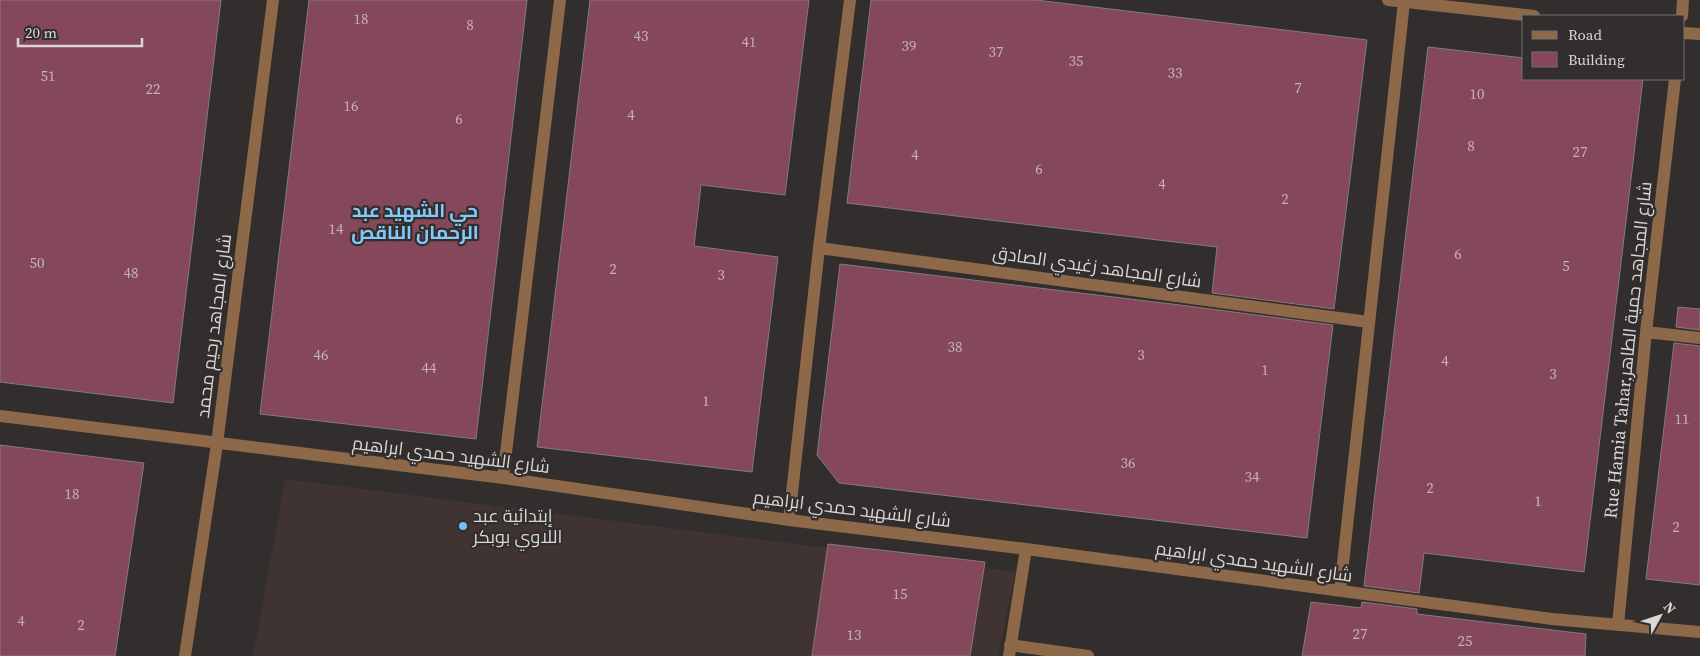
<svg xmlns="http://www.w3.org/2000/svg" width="1700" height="656" viewBox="0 0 1700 656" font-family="'Source Serif 4',Cairo,serif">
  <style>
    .built { fill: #3f3431 }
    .building { fill: #85475a; stroke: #827c7d }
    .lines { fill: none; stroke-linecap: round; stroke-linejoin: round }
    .minor { stroke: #8e6949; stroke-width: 12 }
    .poi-dot { fill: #71c1f5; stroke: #322e2d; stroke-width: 2 }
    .labels { text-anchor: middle; stroke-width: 4.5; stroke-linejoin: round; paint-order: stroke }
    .number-label { font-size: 15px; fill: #c4b2b7 }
    .street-label { font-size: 18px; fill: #d9d6d6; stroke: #322e2d }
    .poi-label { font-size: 18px; fill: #d9d6d6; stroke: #322e2d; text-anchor: start }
    .neighbourhood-label { font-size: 19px; font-weight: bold; fill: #81cafa; stroke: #322e2d }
  </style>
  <rect width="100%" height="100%" fill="#322e2d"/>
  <path class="built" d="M285,479L1016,572L998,656H253Z"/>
  <path class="building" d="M0,0H221L173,403L0,382Z
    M309,0H527L476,439L260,414Z
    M590,0H809L785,195L701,185L694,246L778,257L752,472L537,447Z
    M871,0H1036L1367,40L1334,309L1212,293L1217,247L847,203Z
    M1428,47L1524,58V79H1643L1584,572L1424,553L1419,593L1364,586Z
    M840,264L1180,305L1333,325L1307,538L839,483L817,455Z
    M1678,307L1700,309V330L1676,327Z
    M1674,343L1700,346V585L1646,579Z
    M0,445L144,463L115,656H0Z
    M828,544L985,562L970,656H812Z
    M1311,602L1361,608L1362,602L1417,609V614L1586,634L1585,656H1302Z"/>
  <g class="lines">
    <path class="minor" d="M1388,0L1534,16
      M1682,16L1683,0
      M1684,33L1700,34
      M819,248L1369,322
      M1646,332L1700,338
      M0,416L503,478L789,520L1026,549L1552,619L1700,632
      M503,478L560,0
      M789,520L819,248L850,0
      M1340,591L1404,2
      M1618,625L1646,332L1675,79
      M1010,645L1088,656
      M185,656L217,444L273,0
      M1009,656L1026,549"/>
  </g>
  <circle class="poi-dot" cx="463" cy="526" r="5"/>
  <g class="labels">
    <g class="number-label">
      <text x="361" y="24">18</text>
      <text x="470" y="30">8</text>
      <text x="641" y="41">43</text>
      <text x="749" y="47">41</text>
      <text x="909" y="51">39</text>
      <text x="996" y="57">37</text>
      <text x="1076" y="66">35</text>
      <text x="1175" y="78">33</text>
      <text x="48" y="81">51</text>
      <text x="1298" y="93">7</text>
      <text x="153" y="94">22</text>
      <text x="1477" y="99">10</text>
      <text x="351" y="111">16</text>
      <text x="631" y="120">4</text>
      <text x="459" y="124">6</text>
      <text x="1471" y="151">8</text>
      <text x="1580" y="157">27</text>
      <text x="915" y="160">4</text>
      <text x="1039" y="174">6</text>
      <text x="1162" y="189">4</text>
      <text x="1285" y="204">2</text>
      <text x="336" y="234">14</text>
      <text x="1458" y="259">6</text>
      <text x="37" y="268">50</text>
      <text x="1566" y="271">5</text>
      <text x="613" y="274">2</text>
      <text x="131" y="278">48</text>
      <text x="721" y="280">3</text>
      <text x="955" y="352">38</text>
      <text x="321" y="360">46</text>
      <text x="1141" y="360">3</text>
      <text x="1445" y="366">4</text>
      <text x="429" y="373">44</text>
      <text x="1265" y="375">1</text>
      <text x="1553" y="379">3</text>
      <text x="706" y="406">1</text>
      <text x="1682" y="424">11</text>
      <text x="1128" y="468">36</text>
      <text x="1252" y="482">34</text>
      <text x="1430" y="493">2</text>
      <text x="72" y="499">18</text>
      <text x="1538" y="506">1</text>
      <text x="1676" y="532">2</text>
      <text x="900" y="599">15</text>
      <text x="21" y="626">4</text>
      <text x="81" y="630">2</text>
      <text x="1360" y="639">27</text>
      <text x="854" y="640">13</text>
      <text x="1465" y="646">25</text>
    </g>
    <g class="street-label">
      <text transform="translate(1097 267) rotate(8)" y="6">شارع المجاهد زغيدي الصادق</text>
      <text transform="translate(214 326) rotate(-83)" y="6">شارع المجاهد رحيم محمد</text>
      <text transform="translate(1628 350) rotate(-84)" y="6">Rue Hamia Tahar,شارع المجاهد حمية الطاهر</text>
      <text transform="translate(451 455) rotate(7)" y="6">شارع الشهيد حمدي ابراهيم</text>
      <text transform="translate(852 509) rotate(7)" y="6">شارع الشهيد حمدي ابراهيم</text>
      <text transform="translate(1254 562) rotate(8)" y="6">شارع الشهيد حمدي ابراهيم</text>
    </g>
    <g class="poi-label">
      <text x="473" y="522">إبتدائية عبد<tspan x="473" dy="21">اللاوي بوبكر</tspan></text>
    </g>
    <g class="neighbourhood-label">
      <text x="415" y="217">حي الشهيد عبد<tspan x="415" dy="22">الرحمان الناقص</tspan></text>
    </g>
  </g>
  <rect x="1522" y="15" width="162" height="65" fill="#322e2d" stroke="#757171"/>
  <rect x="1532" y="31" width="25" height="8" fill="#8e6949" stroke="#757171"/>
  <text x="1568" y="40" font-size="15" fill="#d9d6d6">Road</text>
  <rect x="1532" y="52" width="25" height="15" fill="#85475a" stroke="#757171"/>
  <text x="1568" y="65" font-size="15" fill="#d9d6d6">Building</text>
  <g transform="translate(1660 616) rotate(50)" stroke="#322e2d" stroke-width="4" paint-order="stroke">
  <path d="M0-4L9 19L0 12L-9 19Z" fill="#d9d6d6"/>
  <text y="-8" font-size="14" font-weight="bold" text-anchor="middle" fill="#d9d6d6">N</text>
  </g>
  <path d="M18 38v8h124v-8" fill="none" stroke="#d9d6d6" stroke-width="2.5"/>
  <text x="25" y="38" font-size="15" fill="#d9d6d6" stroke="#322e2d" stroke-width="4" paint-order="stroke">20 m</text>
</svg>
